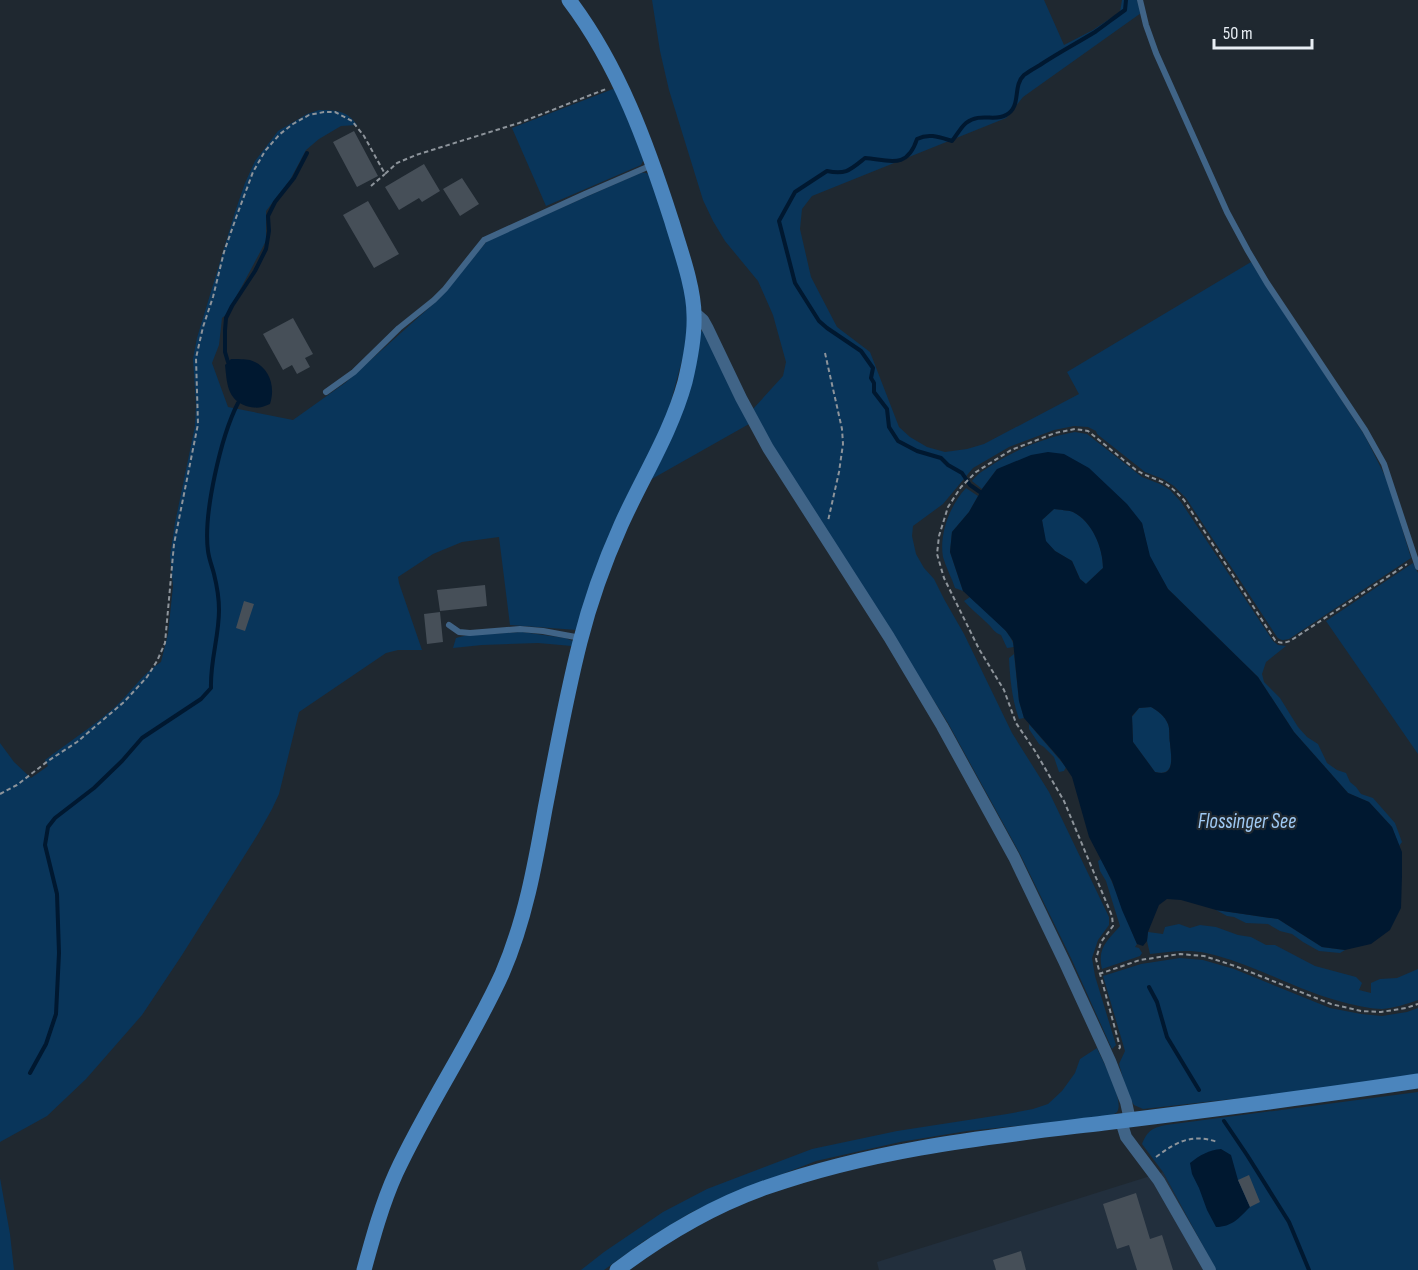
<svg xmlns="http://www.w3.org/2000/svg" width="1418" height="1270" viewBox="0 0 1418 1270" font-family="'Sofia Sans Condensed',sans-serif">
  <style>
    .built { fill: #222f3d }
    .green { fill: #09355a }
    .water { fill: #001830; fill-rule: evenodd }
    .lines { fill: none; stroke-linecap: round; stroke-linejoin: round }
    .stream { stroke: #001830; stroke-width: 4 }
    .building { fill: #464f58 }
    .path { stroke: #8d949b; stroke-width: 2; stroke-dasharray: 4.5 3; stroke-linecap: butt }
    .service { stroke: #406487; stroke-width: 6 }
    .minor { stroke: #406487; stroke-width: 12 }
    .secondary { stroke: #4b85bd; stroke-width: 15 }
    .labels { text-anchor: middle; stroke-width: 4.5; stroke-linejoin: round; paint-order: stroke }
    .water-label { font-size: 21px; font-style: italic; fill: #9fc9f3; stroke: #1f2830 }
  </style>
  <rect width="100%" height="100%" fill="#1f2830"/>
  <path class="built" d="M1163,1172L1216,1270H879L877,1262Z"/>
  <path class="green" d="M652,0H1044L1064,45L1093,30L1120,12L1122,0H1137L1141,13L1023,97L1006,118L812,196L802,209L800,229L811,277L837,327L870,352L899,427L910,437L927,447L945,452L967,449L984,444L1079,394L1067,372L1251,262L1365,436L1388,482L1411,558L1289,639C1284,640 1281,641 1277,637L1186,498L1174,486L1163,479L1145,472L1097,434L1096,431L1088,427L1074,426L1054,430L1009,447L973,468L943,504L913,526L912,536L916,554L924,568L934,579L944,599L964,634L1012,733L1049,792L1109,917V925L1098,940L1092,958L1095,976L1116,1045L1112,1049L1071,958L1020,854L948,723L769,440L753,409L783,376L786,362L773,315L758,281L725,241L713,221L703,200L669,90L660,51Z
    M613,89L616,91L644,159L641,165L546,206L512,128Z
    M319,110C335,110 347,110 357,125L341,126L319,139L306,150L290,180L266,211V241L227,314L222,318L219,345L212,363L228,407L293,420L345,383L440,298L488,240L638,174C645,172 647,172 652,178L686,292L688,327L685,349L667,416L577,630L510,625L499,537L462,542L433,554L398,577L399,583L422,650H398L386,653L299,712L279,794L272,809L258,834L182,955L142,1015L86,1079L47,1116L0,1142V743L14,762L31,778L48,766L45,760C68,743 93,726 115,707C131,692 143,673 161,662L168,634L173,586L170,556L175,523L195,426L196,405L193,359L197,338L235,212L245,183L255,161L278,131L307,114Z
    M702,331L704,332L749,424L650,480L699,333Z
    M1075,432L1087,434L1142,477L1160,484L1170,490L1181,502L1273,641L1278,645L1286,646L1266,662L1262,674L1264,682L1280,698L1298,727L1307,737L1318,744L1327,763L1337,770L1346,773L1350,782L1356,787L1361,794L1373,798L1395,823L1402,842L1399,846L1392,827L1369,802L1348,793L1294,732L1258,677L1168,589L1149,556L1142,523L997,469L982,489L972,481C978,473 986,469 995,463C1019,448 1047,437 1075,432Z
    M966,488L978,496L969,512L952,532L950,552L963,591L955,588C952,578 946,568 943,557C939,534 950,505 966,488Z
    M1054,509C1060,510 1068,510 1073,512C1093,522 1103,548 1103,568L1086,584L1080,579L1072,561L1055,551L1045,541L1042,520Z
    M1413,563L1418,573V754L1326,621Z
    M970,597C982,609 1012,630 1014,647L1007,648L1001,635C994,633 992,627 986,622C979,615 971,609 964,601Z
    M522,632L565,638L573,641L572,646L538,643L482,645L453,648L456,638L468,635Z
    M1014,654L1019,701L1024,718L1019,719C1012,699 1010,679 1009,658Z
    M1151,707C1158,711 1165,716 1168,724C1170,729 1169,737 1170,743C1171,756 1176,777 1155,772L1133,742L1132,717L1139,708Z
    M1029,724L1066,767L1064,771L1059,772L1054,757L1044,747L1039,744L1029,729Z
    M1101,859C1115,886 1125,915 1137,944L1135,947L1139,948L1142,953L1140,956L1102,969C1097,948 1107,941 1120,926L1106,881L1100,871L1098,861Z
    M1216,910L1278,919L1322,947L1345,950L1340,953L1319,951L1303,942L1292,934L1280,931L1268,924L1246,923L1234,917L1227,916Z
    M1179,924L1190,928L1200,925L1216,927L1238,935L1251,937L1266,945H1275L1315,966L1356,977L1362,983L1359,990L1371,993V983L1380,979L1397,978L1418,969V1000C1407,1004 1394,1008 1382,1009C1372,1009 1360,1006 1350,1004C1300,993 1256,964 1206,953C1187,949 1169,952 1150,954L1147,941L1148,932L1163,934L1165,927Z
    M1180,958L1203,960L1234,969L1330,1008L1361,1014L1382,1016L1407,1012L1418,1008V1076L1307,1092L1232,1099L1143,1109L1134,1105L1128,1096L1119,1064L1125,1051L1103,976L1141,964Z
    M1097,1048C1102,1060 1125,1100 1117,1112C1114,1115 1107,1116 1103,1117L967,1131L900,1142L816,1161L731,1194L690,1213L644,1241L604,1270H581L604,1252L663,1212L707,1189L812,1149L897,1131L1007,1114L1033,1109L1048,1104L1062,1091L1075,1073L1080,1059Z
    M1418,1092V1270H1216L1163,1172L1142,1144C1148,1130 1152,1128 1166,1125Z
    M0,1178L10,1234L14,1270H0Z"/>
  <path class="water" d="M231,359C237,359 245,359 250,360C269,366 276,386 270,404C261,408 257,409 246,406C227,399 227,383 225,365Z
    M1048,452L1064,454L1089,468L1127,504L1142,523L1150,556L1168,589L1258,677L1294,732L1348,793L1369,802L1392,827L1402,852V876L1401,908L1390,930L1371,944L1345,950L1322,947L1278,919L1216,910L1181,900L1167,899L1159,905L1148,932L1147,941L1143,946L1137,944L1122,910L1112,881L1089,837L1072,777L1060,759L1024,718L1019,701L1013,641L1006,631L963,591L950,552L952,532L969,512L982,489L997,469L1031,455ZM1054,509C1060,510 1068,510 1073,512C1092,521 1103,548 1103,568L1086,584L1080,579L1072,561L1055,551L1046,541L1042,520ZM1151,707C1158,711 1165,716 1168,724C1170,729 1169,737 1170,743C1171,756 1176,778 1155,772L1133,742L1132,716L1139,708Z
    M1221,1149L1231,1155L1238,1180L1250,1207C1239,1218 1232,1227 1216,1227L1207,1210L1199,1188L1192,1174L1190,1163C1200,1155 1209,1150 1221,1149Z"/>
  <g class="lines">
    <path class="stream" d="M228,362L225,352V330L226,318L232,306L255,271L266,249L269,231L268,216L275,202L294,178L307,153
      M980,492L970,485L962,473L948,465L941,458L917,451L898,441L889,427L887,409L874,392V383L871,378L873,368L861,351L827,328L819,321L795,283L779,221L795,192L827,171C846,175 850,170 865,158C889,160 907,170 917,139C929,133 939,137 952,141C957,135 961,127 966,123C980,112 995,122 1006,115C1022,107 1012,86 1024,75C1029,71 1035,68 1040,65C1058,53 1077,43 1095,32C1105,25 1115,17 1125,10L1126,0
      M1149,987L1157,1002L1167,1037L1199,1090
      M30,1073L46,1044L56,1014L59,953L57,894L45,845L48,827L55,818L94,788L122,761L142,738L201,699L211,688C210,661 219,637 219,610C219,598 217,586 214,574C212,566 209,559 208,551C203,514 221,436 238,403
      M1224,1121L1247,1155L1289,1222L1309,1270"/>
  </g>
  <path class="building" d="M354,131L378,176L357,187L333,142Z
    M424,164L440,191L422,202L419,198L399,210L385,187Z
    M462,178L479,204L460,216L443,189Z
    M368,201L399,254L374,268L343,215Z
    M293,318L313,354L305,358L310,367L297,374L292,365L283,370L263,334Z
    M485,585L487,606L440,611L437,590Z
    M244,601L254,604L245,631L236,628Z
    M440,612L443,642L427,644L424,614Z
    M1249,1175L1260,1202L1250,1207L1238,1180Z
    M1136,1193L1150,1239L1162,1235L1173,1270H1137L1129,1245L1117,1249L1103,1204Z
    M1021,1251L1026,1270H996L993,1260Z"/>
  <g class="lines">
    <path class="path" d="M371,186L385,174
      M825,353L842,429L843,444L839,472L828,521
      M0,794L17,785L48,761L77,742L124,702L147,677L157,661L165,643L174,544L198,424L196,358L203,327L213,297L224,252L237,215L253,172L265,151L280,134L293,124L309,115L324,112H335L352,121L364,136L385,174L397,163L416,155L519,123L606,89
      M1099,974L1140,960L1180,954L1204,956L1235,966L1331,1004L1361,1011L1381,1012L1406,1008L1418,1004
      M1119,1049L1120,1047L1096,959L1101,942L1113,926L1112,916L1064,801L1035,751L1016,723L1004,690L979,649L944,578L937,554L939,536L948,507L961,487L976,472L1011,450L1055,433L1075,429L1088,431L1136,470C1144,475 1151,477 1160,481C1170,485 1176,492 1184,500L1275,640C1280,644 1284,643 1290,641L1407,564
      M1156,1157C1176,1142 1192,1133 1217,1142"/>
    <path class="service" d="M1140,0L1146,25L1156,53L1227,212L1248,251L1267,283L1365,430L1384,464L1418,567
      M326,392L354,372L399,328L434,300L445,289L484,240L585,194L652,165
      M449,625L459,632L470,633L520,629L543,631L581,638"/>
    <path class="minor" d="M695,313L703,320L708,329L741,398L768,448L889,637L942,726L1014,857L1064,961L1110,1061L1126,1102L1130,1120
      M1121,1121L1126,1137L1159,1181L1210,1270"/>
    <path class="secondary" d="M364,1270C373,1237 382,1204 396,1173C428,1104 471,1042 502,974C525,921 535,865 545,809C556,753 566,697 580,642C590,602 604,563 621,525C642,478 671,433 685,382C690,361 695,337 694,315C694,287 680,249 672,222C647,144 619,66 569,0
      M617,1270C661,1237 715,1205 767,1187C878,1148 989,1137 1104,1123C1209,1110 1314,1097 1418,1081"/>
  </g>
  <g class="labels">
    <g class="water-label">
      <text x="1247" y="828">Flossinger See</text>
    </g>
  </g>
  <path d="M1214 39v9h98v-9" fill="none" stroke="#e8eef4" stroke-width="3"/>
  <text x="1223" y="39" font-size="18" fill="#e8eef4" stroke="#1f2830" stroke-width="4.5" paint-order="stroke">50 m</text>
</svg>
